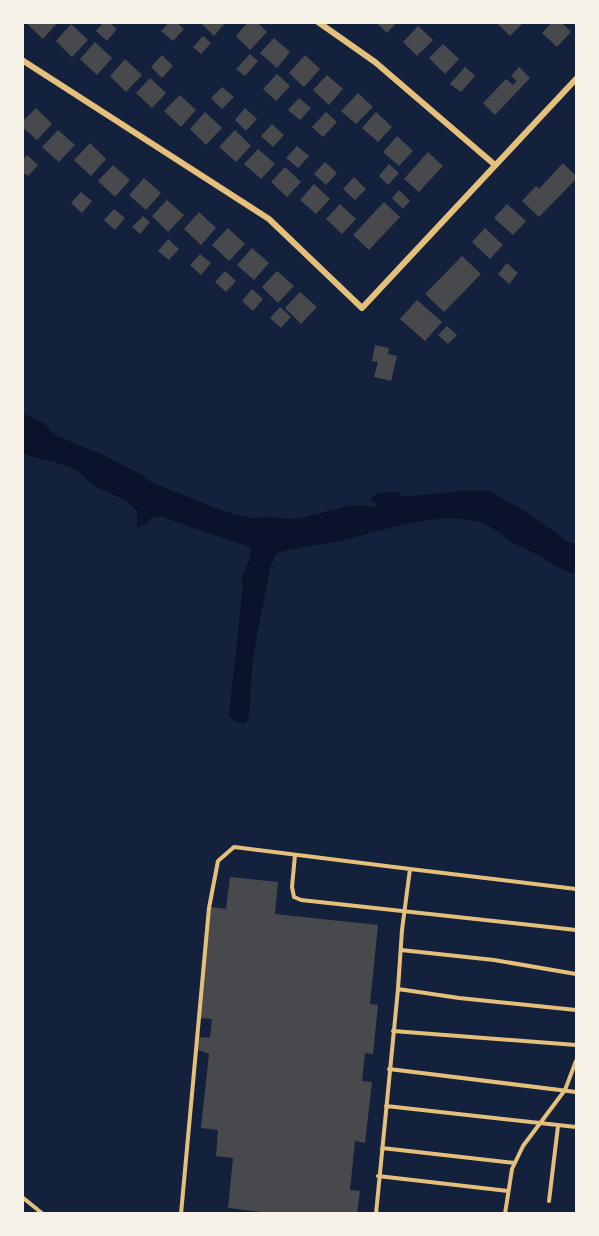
<svg xmlns="http://www.w3.org/2000/svg" width="599" height="1236" viewBox="0 0 599 1236" font-family="'Golos Text',sans-serif">
  <style>
    .water { fill: #0b132b }
    .building { fill: #48494c }
    .lines { fill: none; stroke-linecap: round; stroke-linejoin: round }
    .service { stroke: #e5c07b; stroke-width: 4 }
    .minor { stroke: #e5c07b; stroke-width: 6 }
  </style>
  <rect width="100%" height="100%" fill="#14213d"/>
  <path class="water" d="M22,413L44,423L55,435L101,454L140,474L151,482L226,512L251,518L269,517L297,519L352,505L375,507L378,504L370,500L377,493L397,492L404,497L470,490L489,491L530,514L568,542L576,544V575C562,570 549,562 536,554C529,550 521,548 515,544C502,536 490,524 475,521C432,511 377,533 335,542C315,546 295,546 276,554L270,568L253,657L249,717L247,722C241,725 233,721 229,716L243,584L241,578L250,559V547L159,516L151,518L144,526L141,525L138,529L137,528V511C127,499 116,496 102,490C93,486 87,479 80,473C64,461 40,461 23,453Z"/>
  <path class="building" d="M25,22H58L43,39Z
    M104,22H109L117,29L107,41L96,31Z
    M169,22H176L184,29L173,41L161,31Z
    M200,22H226L214,36Z
    M248,22H257L267,32L250,50L236,36Z
    M376,22H397L387,33Z
    M500,22H524L510,36L498,24Z
    M552,22H561L571,32L557,47L542,33Z
    M71,24L88,40L72,57L56,41Z
    M418,26L433,40L417,56L403,42Z
    M203,36L211,43L201,54L193,47Z
    M274,38L290,52L277,68L260,53Z
    M95,42L112,58L97,75L80,59Z
    M443,44L459,59L445,74L429,58Z
    M250,54L258,61L245,76L236,69Z
    M162,55L173,66L162,78L151,67Z
    M305,55L320,69L304,87L289,73Z
    M125,59L142,75L126,92L110,76Z
    M465,67L475,76L461,92L450,84Z
    M519,67L530,78L495,115L483,103L506,79L513,85L517,81L511,76Z
    M277,74L290,86L276,101L263,89Z
    M327,75L343,89L329,105L313,90Z
    M150,78L166,93L152,108L136,93Z
    M222,87L234,97L222,109L211,98Z
    M358,93L373,107L356,124L341,111Z
    M180,95L196,110L181,127L164,111Z
    M299,98L311,108L300,120L288,110Z
    M36,108L52,124L37,140L22,127V122Z
    M245,108L257,119L246,131L235,120Z
    M205,112L222,128L206,145L190,129Z
    M326,112L337,122L323,137L312,127Z
    M376,112L392,127L378,142L362,128Z
    M272,124L284,135L273,147L261,136Z
    M58,130L75,145L59,162L42,147Z
    M235,130L251,146L236,162L219,147Z
    M397,136L413,151L399,166L383,152Z
    M90,143L106,159L91,176L74,160Z
    M297,146L309,156L298,168L286,158Z
    M258,149L275,164L261,179L244,164Z
    M428,152L443,166L419,192L404,179Z
    M27,155L38,165L28,176L22,172V161Z
    M325,162L337,173L326,185L314,174Z
    M563,163L576,176V179L539,217L522,201L536,186L539,189Z
    M389,164L399,173L388,185L379,176Z
    M113,165L130,180L115,197L98,181Z
    M285,167L301,182L287,197L271,182Z
    M354,177L366,189L355,200L343,189Z
    M144,178L161,193L146,210L129,195Z
    M314,184L330,199L316,214L300,200Z
    M399,190L410,201L403,209L392,198Z
    M81,192L92,201L82,213L71,203Z
    M167,200L184,215L168,232L152,216Z
    M384,202L400,217L369,250L353,235Z
    M340,204L356,219L342,234L326,219Z
    M507,204L526,221L513,235L494,218Z
    M114,209L125,218L115,230L104,220Z
    M199,212L216,228L201,245L184,229Z
    M143,216L150,222L140,234L132,227Z
    M228,228L245,244L229,261L212,245Z
    M485,228L503,245L490,259L472,242Z
    M168,239L179,249L169,260L158,251Z
    M252,248L269,263L254,280L237,265Z
    M200,254L211,263L201,275L190,265Z
    M462,256L481,274L444,312L425,294Z
    M507,263L518,273L509,284L498,274Z
    M225,271L236,281L226,292L215,282Z
    M277,271L294,286L278,303L262,287Z
    M252,289L263,299L253,311L242,301Z
    M300,292L317,307L301,324L285,308Z
    M417,300L442,322L425,341L400,319Z
    M280,307L291,317L281,328L270,318Z
    M447,326L457,335L448,344L438,335Z
    M375,345L389,348L388,354L397,356L391,381L374,377L378,362L372,361Z
    M230,877L278,882L275,914L378,925L370,1004L378,1005L373,1054L365,1053L362,1081L372,1082L365,1143L355,1141L350,1190L360,1191L357,1214H278L228,1208L233,1158L216,1156L218,1130L201,1128L209,1054L198,1050L199,1037L210,1038L212,1019L199,1018L211,907L226,909Z"/>
  <g class="lines">
    <path class="service" d="M295,855L292,887L294,897L301,900L576,930
      M576,889L410,869L402,930L398,989L459,998L576,1010
      M401,950L494,960L576,974
      M393,1031L576,1045
      M389,1069L576,1092
      M386,1106L576,1127
      M382,1148L515,1163
      M378,1176L508,1191
      M22,1197L43,1214
      M549,1201L558,1126
      M181,1214L209,908L218,861L234,847L410,869
      M376,1214L398,989
      M505,1214L512,1169L523,1146L565,1090L576,1061"/>
    <path class="minor" d="M318,22L375,62L495,165
      M22,60L269,219L362,308L576,79"/>
  </g>
  <rect width="599" height="1236" fill="none" stroke="#f6f1e7" stroke-width="48"/>
</svg>
